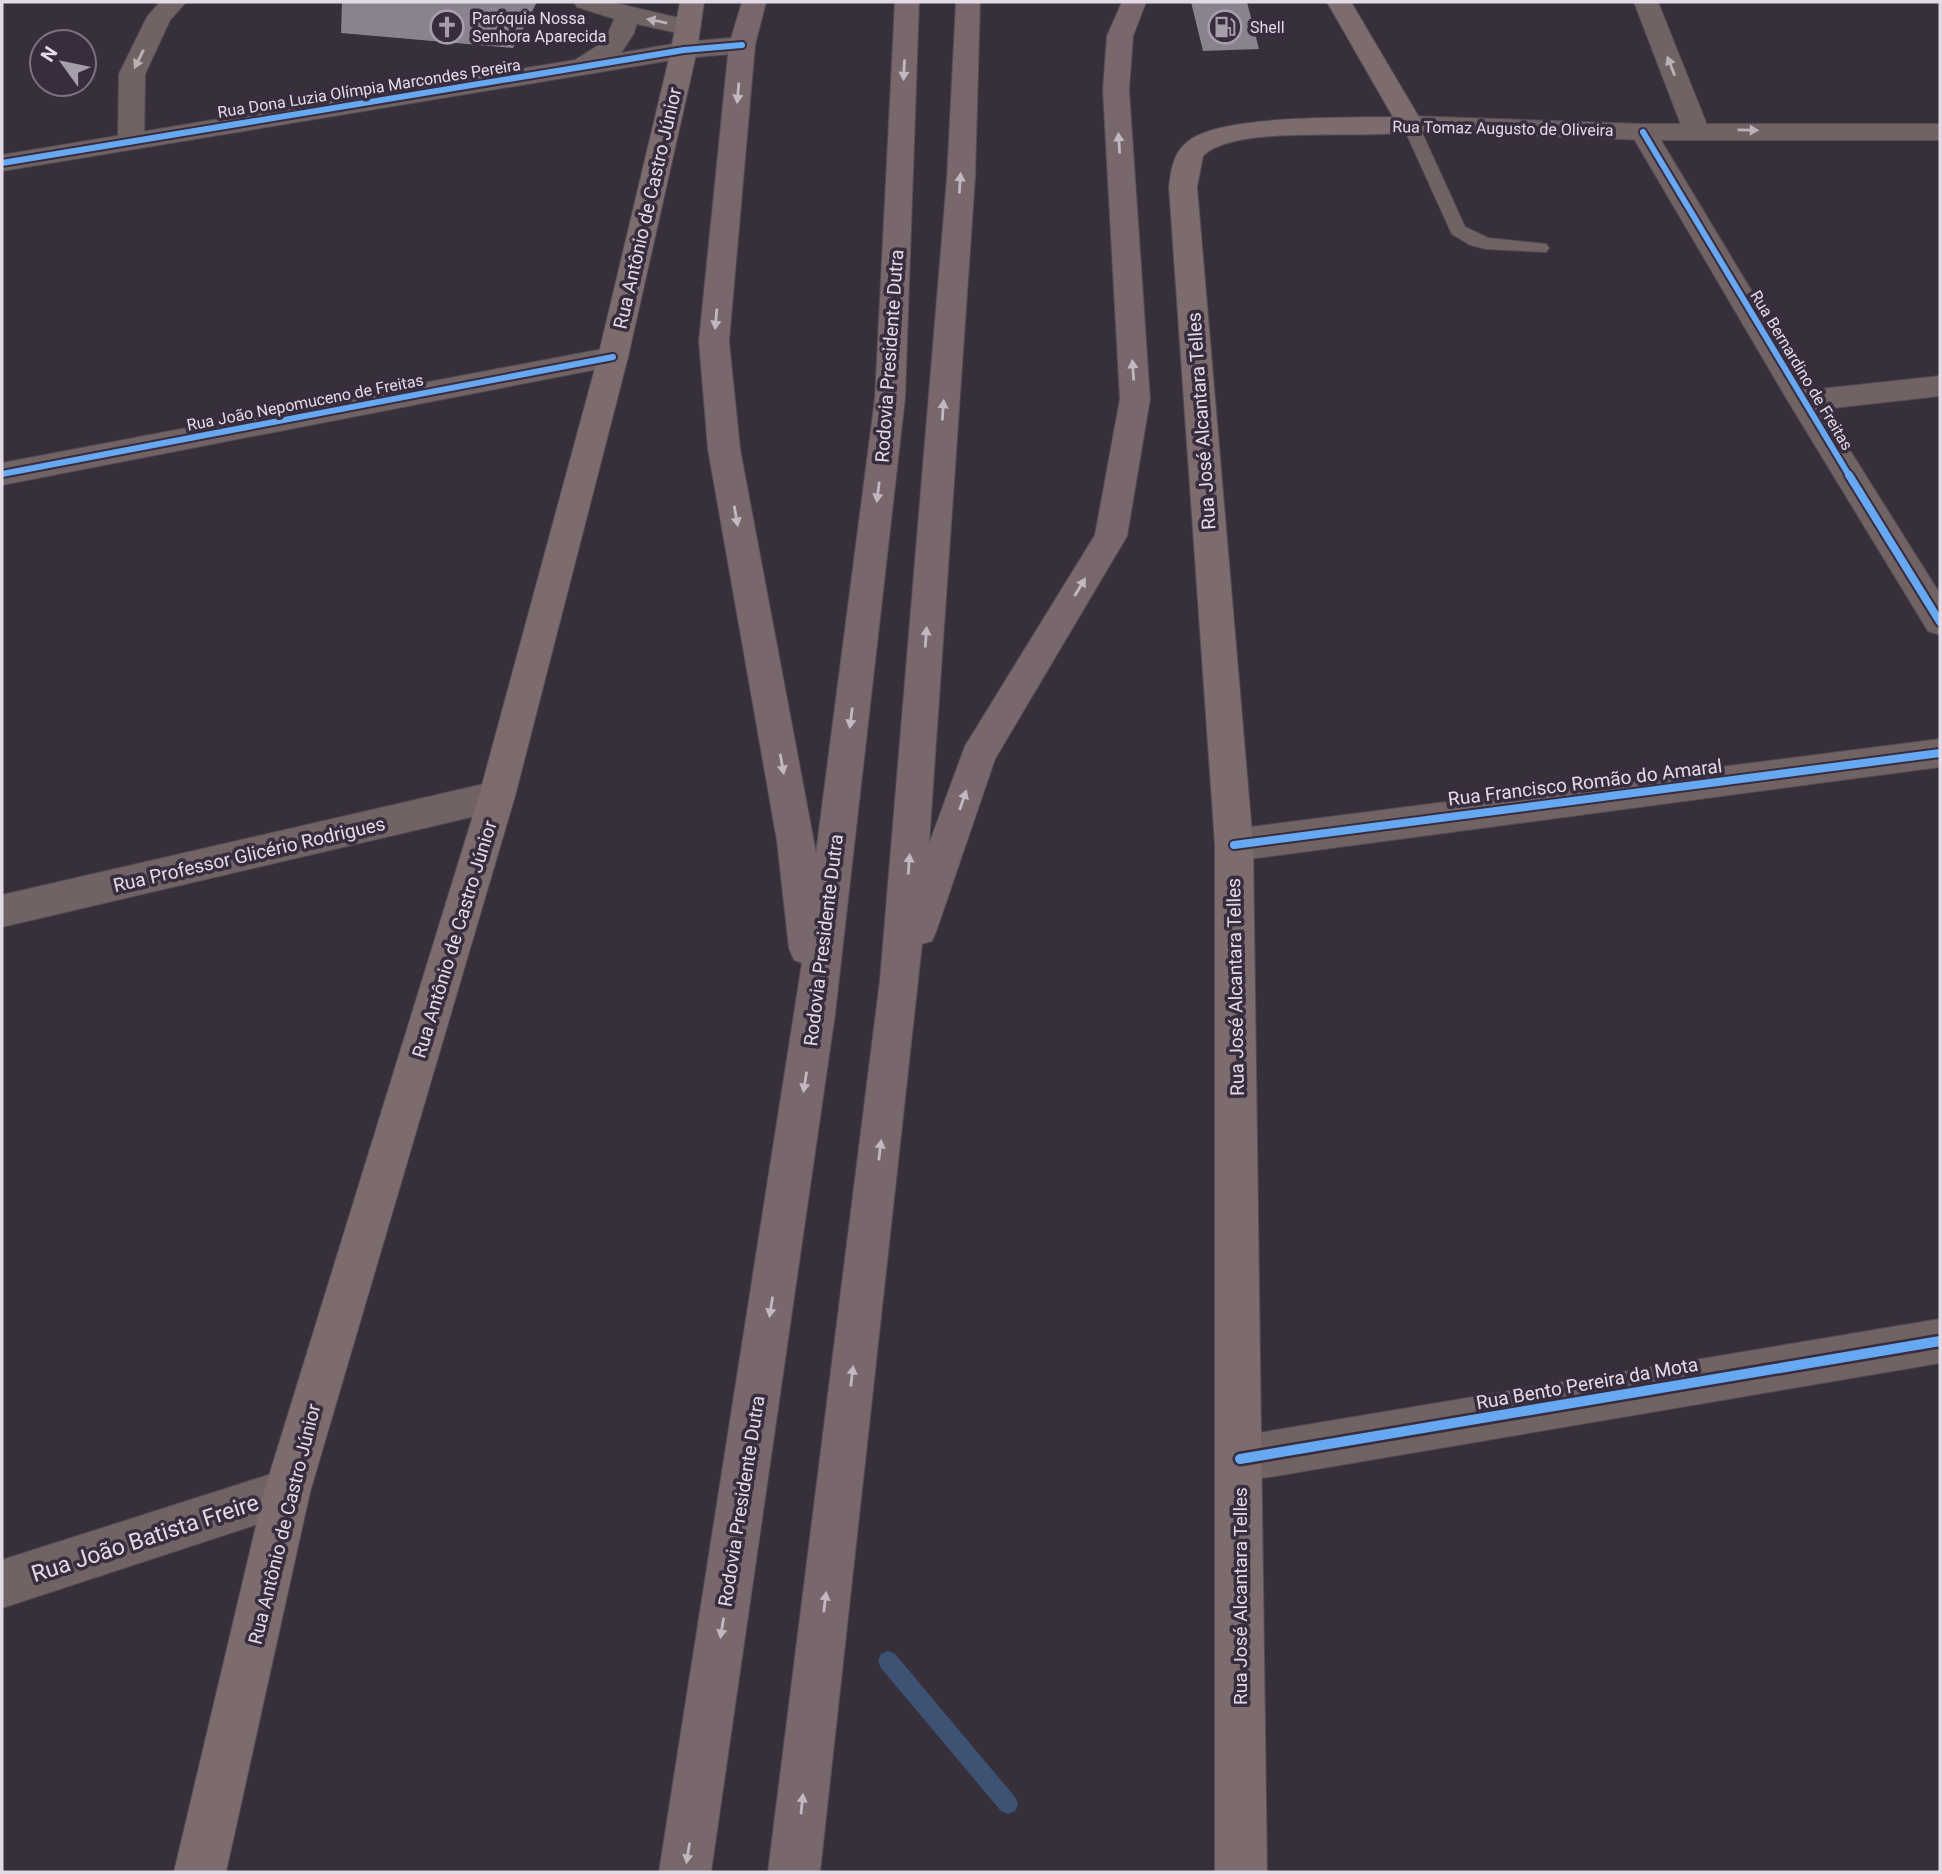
<svg xmlns="http://www.w3.org/2000/svg" width="1942" height="1874" viewBox="0 0 1942 1874" font-family="Roboto,sans-serif">
  <style>
    .lines { fill: none; stroke-linecap: round; stroke-linejoin: round }
    .stream { fill: #3e5374; fill-rule: evenodd }
    .building { fill: #8a828f }
    .service-casing { stroke: #524c56; stroke-width: 2 }
    .minor-casing { stroke: #524c56; stroke-width: 2 }
    .tertiary-casing { stroke: #524c56; stroke-width: 2 }
    .primary-casing { stroke: #524c56; stroke-width: 2 }
    .motorway-casing { stroke: #524c56; stroke-width: 2 }
    .service { fill: #716363; fill-rule: evenodd }
    .minor { fill: #716363; fill-rule: evenodd }
    .tertiary { fill: #716363; fill-rule: evenodd }
    .primary { fill: #7d6c6d; fill-rule: evenodd }
    .motorway { fill: #78676b; fill-rule: evenodd }
    .cycleway-far2-casing { stroke: #382c3f; stroke-width: 10 }
    .cycleway-far1-casing { stroke: #382c3f; stroke-width: 12 }
    .cycleway-casing { stroke: #382c3f; stroke-width: 15 }
    .cycleway-far2 { stroke: #66a8f1; stroke-width: 6 }
    .cycleway-far1 { stroke: #66a8f1; stroke-width: 8 }
    .cycleway { stroke: #66a8f1; stroke-width: 10 }
    .oneway { fill: #bab1b9 }
    .oneway2 { fill: #c2b8c2 }
    .labels { text-anchor: middle; stroke-width: 7; stroke-linejoin: round; paint-order: stroke }
    .far-poi-label { font-size: 16px; fill: #e2dbe7; stroke: #382c3f; text-anchor: start }
    .far-street-label { font-size: 16px; fill: #e2dbe7; stroke: #382c3f }
    .street-label { font-size: 19px; fill: #e2dbe7; stroke: #382c3f }
    .near-street-label { font-size: 23px; fill: #e2dbe7; stroke: #382c3f }
  </style>
  <rect width="100%" height="100%" fill="#37303b"/>
  <g class="lines">
    <path class="stream" d="M888,1651L895,1654L1015,1797L1018,1804L1015,1811L1008,1814L1001,1811L881,1668L878,1661L881,1654Z"/>
  </g>
  <path class="building" d="M342,2H537L513,48L341,33Z
    M1191,2H1247L1259,49L1203,51Z"/>
  <g class="lines">
    <defs>
      <path id="service" d="M1410,119L1418,124L1465,227L1488,238L1546,244L1549,248L1546,252L1486,249L1470,245L1452,234L1402,124Z"/>
      <path id="minor" d="M160,2H186L170,20L145,74L144,141L140,147L131,149L122,147L118,141L119,74L147,17Z
        M574,2H611L696,22L700,27L696,32L687,35L618,20L577,7Z
        M1634,2H1658L1709,130L1705,136L1696,138L1687,136L1683,130Z
        M1643,124L1652,126L1656,132L1811,390L1940,376V396L1824,409L1940,594V635L1928,631L1788,401L1630,132L1634,126Z
        M613,347L624,350L628,357L624,364L2,485V463Z
        M1940,739V767L1234,861L1221,856L1215,845L1221,834L1234,829Z
        M497,781L510,785L515,796L510,807L497,811L2,927V895Z
        M1940,1319V1363L1240,1482L1224,1475L1217,1459L1224,1443L1240,1436Z
        M287,1469L304,1475L310,1492L304,1509L2,1608V1560Z"/>
      <path id="tertiary" d="M627,8L636,10L639,15L634,33L621,53L684,42L742,37L751,40L755,45L751,50L742,53L684,58L2,171V155L575,60L605,41L618,10Z
        M1410,116L1643,124H1940V140H1643L1401,130L1397,124L1401,118Z"/>
      <path id="primary" d="M680,2H704L697,50L628,357L515,796L310,1492L226,1872H174L264,1492L479,796L598,357L671,50Z
        M1327,2H1351L1423,124L1419,130C1369,142 1238,122 1203,156L1197,187L1253,845L1267,1872H1215V845L1169,187C1171,171 1173,154 1186,143C1216,114 1349,118 1393,117Z"/>
      <path id="motorway" d="M742,2H766L755,45L729,341L740,449L816,853L875,398L895,2H919L905,398L835,1014L711,1872H659L802,963L794,960L789,948L777,841L708,449L699,341L729,45Z
        M956,2H980L975,178L929,844L965,746L1095,535L1120,399L1103,90L1107,36L1122,2H1146L1133,36L1129,90L1150,399L1127,536L995,759L937,929L932,941L922,944L820,1872H768L880,980L947,178Z"/>
    </defs>
    <use href="#service" class="service-casing"/>
    <use href="#minor" class="minor-casing"/>
    <use href="#tertiary" class="tertiary-casing"/>
    <use href="#primary" class="primary-casing"/>
    <use href="#motorway" class="motorway-casing"/>
    <use href="#service" class="service"/>
    <use href="#minor" class="minor"/>
    <use href="#tertiary" class="tertiary"/>
    <use href="#primary" class="primary"/>
    <use href="#motorway" class="motorway"/>
    <defs>
      <path id="cycleway-far2" d="M1643,132L1850,477
        M2,163L684,50L742,45
        M2,474L613,357"/>
      <path id="cycleway-far1" d="M1849,475L1940,622
        M1234,845L1940,753"/>
      <path id="cycleway" d="M1240,1459L1940,1341"/>
    </defs>
    <use href="#cycleway-far2" class="cycleway-far2-casing"/>
    <use href="#cycleway-far1" class="cycleway-far1-casing"/>
    <use href="#cycleway" class="cycleway-casing"/>
    <use href="#cycleway-far2" class="cycleway-far2"/>
    <use href="#cycleway-far1" class="cycleway-far1"/>
    <use href="#cycleway" class="cycleway"/>
  </g>
  <defs><path id="oneway-solid" d="M-6-.8H1V-3.2L6.5 0L1 3.2V.8H-6Z" transform="scale(1.75)"/></defs>
  <g class="oneway">
    <use href="#oneway-solid" transform="translate(657 21) rotate(-169)"/>
    <use href="#oneway-solid" transform="translate(139 59) rotate(116)"/>
    <use href="#oneway-solid" transform="translate(1671 66) rotate(-111)"/>
    <use href="#oneway-solid" transform="translate(1748 130) rotate(1)"/>
  </g>
  <g class="oneway2">
    <use href="#oneway-solid" transform="translate(904 70) rotate(93)"/>
    <use href="#oneway-solid" transform="translate(738 93) rotate(95)"/>
    <use href="#oneway-solid" transform="translate(1119 143) rotate(-94)"/>
    <use href="#oneway-solid" transform="translate(960 183) rotate(-86)"/>
    <use href="#oneway-solid" transform="translate(716 319) rotate(95)"/>
    <use href="#oneway-solid" transform="translate(1133 370) rotate(-94)"/>
    <use href="#oneway-solid" transform="translate(943 410) rotate(-86)"/>
    <use href="#oneway-solid" transform="translate(878 492) rotate(97)"/>
    <use href="#oneway-solid" transform="translate(736 516) rotate(80)"/>
    <use href="#oneway-solid" transform="translate(1080 587) rotate(-59)"/>
    <use href="#oneway-solid" transform="translate(926 637) rotate(-86)"/>
    <use href="#oneway-solid" transform="translate(851 718) rotate(97)"/>
    <use href="#oneway-solid" transform="translate(782 764) rotate(80)"/>
    <use href="#oneway-solid" transform="translate(963 800) rotate(-71)"/>
    <use href="#oneway-solid" transform="translate(909 864) rotate(-86)"/>
    <use href="#oneway-solid" transform="translate(805 1082) rotate(99)"/>
    <use href="#oneway-solid" transform="translate(880 1150) rotate(-83)"/>
    <use href="#oneway-solid" transform="translate(771 1307) rotate(99)"/>
    <use href="#oneway-solid" transform="translate(852 1376) rotate(-83)"/>
    <use href="#oneway-solid" transform="translate(825 1602) rotate(-83)"/>
    <use href="#oneway-solid" transform="translate(722 1628) rotate(99)"/>
    <use href="#oneway-solid" transform="translate(802 1804) rotate(-84)"/>
    <use href="#oneway-solid" transform="translate(688 1853) rotate(99)"/>
  </g>
  <defs>
    <symbol id="church-ring" viewBox="-11 -11 22 22"><circle r="9.5" fill="#382c3f" stroke="#a69fab" stroke-width="1.5"/><path d="M-1.2-6h2.4v3.5h3.3v2.4h-3.3V6h-2.4V-.1h-3.3v-2.4h3.3Z" fill="#a69fab"/></symbol>
    <symbol id="fuel-ring" viewBox="-11 -11 22 22"><circle r="9.5" fill="#382c3f" stroke="#a69fab" stroke-width="1.5"/><path d="M-5.5-6h7V0h2V4h1.3V-2.5L3-4.5l.8-.8L6-3V5H2.5V1h-1V6h-7ZM-4.2-4.7v3.2H.2V-4.7Z" fill="#a69fab"/></symbol>
  </defs>
  <g fill-rule="evenodd">
    <use href="#church-ring" x="428" y="8" width="38" height="38"/>
    <use href="#fuel-ring" x="1206" y="8" width="38" height="38"/>
  </g>
  <g class="labels">
    <g class="far-poi-label">
      <text x="472" y="24">Paróquia Nossa<tspan x="472" dy="18">Senhora Aparecida</tspan></text>
      <text x="1250" y="33">Shell</text>
    </g>
    <g class="far-street-label">
      <text transform="translate(369 88) rotate(-9)" y="6">Rua Dona Luzia Olímpia Marcondes Pereira</text>
      <text transform="translate(1503 128) rotate(1)" y="6">Rua Tomaz Augusto de Oliveira</text>
      <text transform="translate(1802 370) rotate(59)" y="6">Rua Bernardino de Freitas</text>
      <text transform="translate(305 402) rotate(-11)" y="6">Rua João Nepomuceno de Freitas</text>
    </g>
    <g class="street-label">
      <text transform="translate(647 208) rotate(-77)" y="7">Rua Antônio de Castro Júnior</text>
      <text transform="translate(889 356) rotate(-86)" y="7">Rodovia Presidente Dutra</text>
      <text transform="translate(1201 421) rotate(-94)" y="7">Rua José Alcantara Telles</text>
      <text transform="translate(1585 782) rotate(-7)" y="7">Rua Francisco Romão do Amaral</text>
      <text transform="translate(249 854) rotate(-13)" y="7">Rua Professor Glicério Rodrigues</text>
      <text transform="translate(454 939) rotate(-73)" y="7">Rua Antônio de Castro Júnior</text>
      <text transform="translate(823 940) rotate(-83)" y="7">Rodovia Presidente Dutra</text>
      <text transform="translate(1235 987) rotate(-91)" y="7">Rua José Alcantara Telles</text>
      <text transform="translate(1587 1383) rotate(-10)" y="7">Rua Bento Pereira da Mota</text>
      <text transform="translate(741 1501) rotate(-81)" y="7">Rodovia Presidente Dutra</text>
      <text transform="translate(284 1524) rotate(-76)" y="7">Rua Antônio de Castro Júnior</text>
      <text transform="translate(1240 1596) rotate(-90)" y="7">Rua José Alcantara Telles</text>
    </g>
    <g class="near-street-label">
      <text transform="translate(145 1538) rotate(-18)" y="8">Rua João Batista Freire</text>
    </g>
  </g>
  <rect width="1942" height="1874" fill="none" stroke="#e2dbe7" stroke-width="7"/>
  <g transform="translate(63 63) rotate(303)"><circle r="33" fill="#382c3f" stroke="#7c7282" stroke-width="2"/>
  <path d="M0-5L12 26L0 18L-12 26Z" fill="#a69fab"/>
  <text y="-10" font-size="19" font-weight="bold" text-anchor="middle" fill="#e2dbe7">N</text>
  </g>
</svg>
